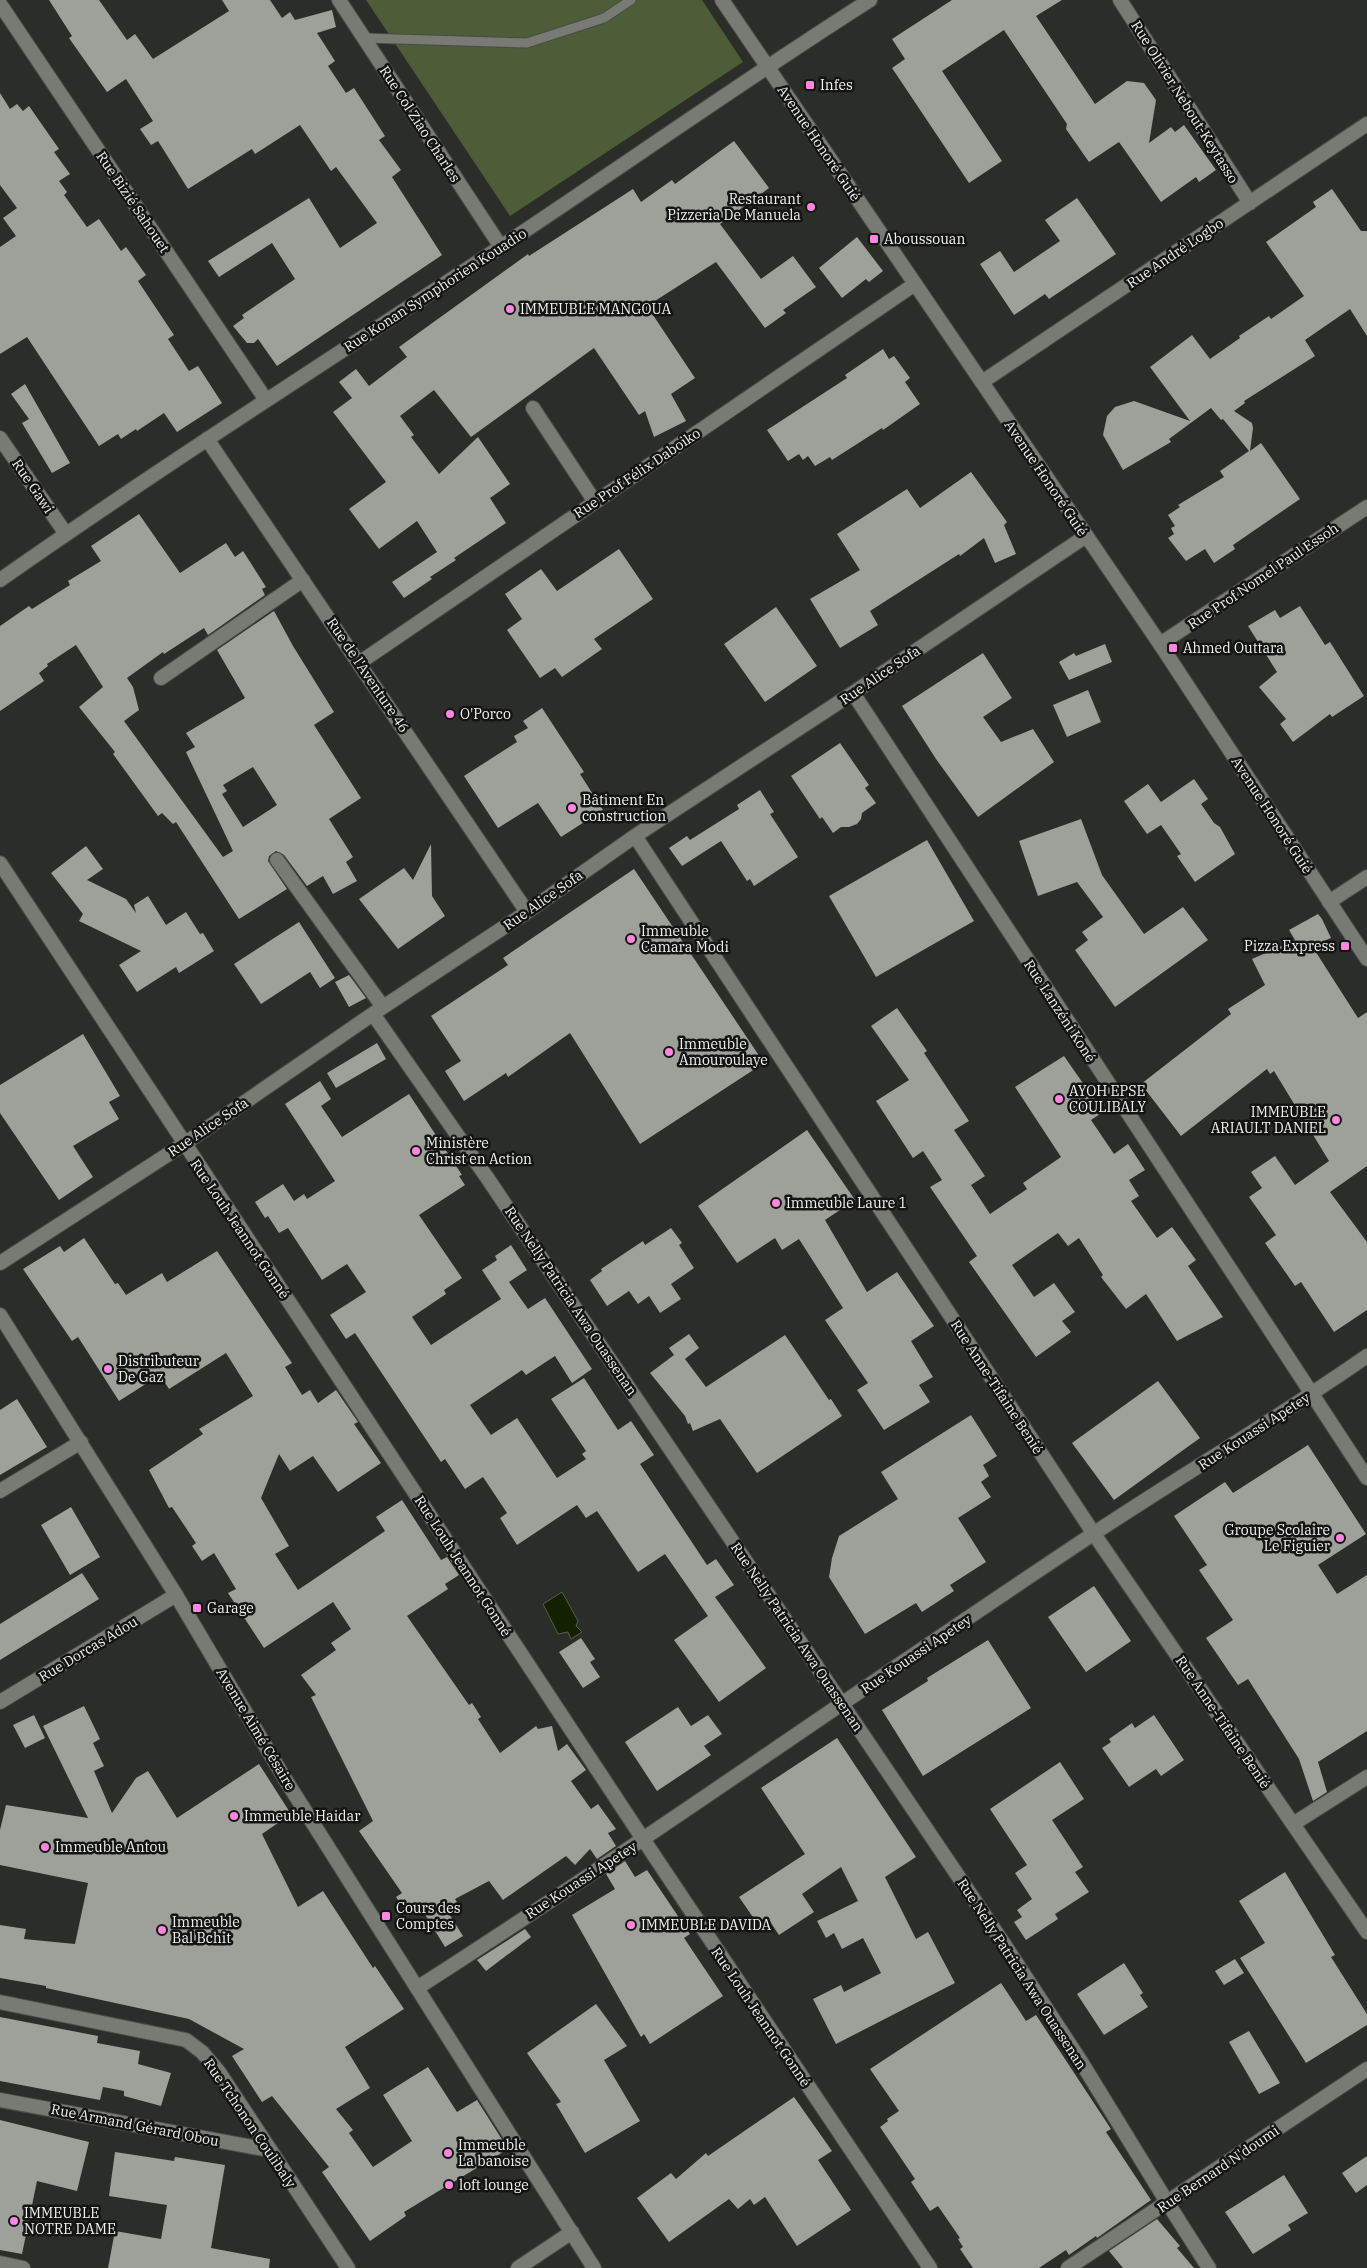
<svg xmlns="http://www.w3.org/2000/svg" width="1367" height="2268" viewBox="0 0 1367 2268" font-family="'IBM Plex Serif',serif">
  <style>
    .green { fill: #4d5d37 }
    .water { fill: #142101; stroke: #565f48 }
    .building { fill: #9da19a; fill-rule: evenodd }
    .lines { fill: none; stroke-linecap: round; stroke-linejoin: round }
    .service-casing { stroke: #484b46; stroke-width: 11 }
    .minor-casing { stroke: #484b46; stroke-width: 16 }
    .tertiary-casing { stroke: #484b46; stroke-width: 16 }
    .service { stroke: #787b74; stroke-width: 9 }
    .minor { stroke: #787b74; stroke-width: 14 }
    .tertiary { stroke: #787b74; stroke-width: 14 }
    .poi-dot { fill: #fe85e0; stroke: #141513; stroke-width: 2 }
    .labels { text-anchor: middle; stroke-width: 5; stroke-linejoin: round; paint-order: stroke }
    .poi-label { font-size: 14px; fill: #eff1ed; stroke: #141513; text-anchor: start }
    .street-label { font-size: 14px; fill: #eff1ed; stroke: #141513 }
  </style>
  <rect width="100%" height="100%" fill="#2b2d28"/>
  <path class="green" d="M366,0H702L743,62L510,216Z"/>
  <path class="water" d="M562,1592L578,1621L576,1626L582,1632L571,1639L568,1632L558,1634L543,1604Z"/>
  <path class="building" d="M49,0H99L127,40L135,34L153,59L229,11L222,0H270L282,18L290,12L295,20L332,10L336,27L317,33L335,61L328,66L346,93L354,88L385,136L379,140L401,170L392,177L442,255L277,366L258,339L254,343H247L233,326L244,318L242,315L295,279L272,243L219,277L208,261L309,198L340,248L377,223L336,167L331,171L300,125L255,154L252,149L188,189L158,141L151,145L140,129L153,121L126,79L107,92L69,38L72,36Z
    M952,0H1062L1036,16L1095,104L1127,81L1144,83L1156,100L1149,143L1171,127L1175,132L1184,125L1216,170L1199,182L1196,177L1161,202L1119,142L1089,162L1066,129L1067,124L1004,30L942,71L1002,161L969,183L892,68L905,59L892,39Z
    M0,93L10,109L17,104L23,111L29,106L59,149L54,152L70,174L59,181L67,192L64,195L87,227L99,219L121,251L126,247L146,275L138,281L174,335L168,339L189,371L198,366L222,403L177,432L164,413L137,431L136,429L121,439L118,434L99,446L27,337L0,354V247L16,236L3,218L17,208L0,185Z
    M734,141L769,188L720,224L761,279L793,256L816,287L783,310L786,313L765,328L716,262L647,306L695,378L671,394L686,421L654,437L645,411L639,415L594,348L471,437L434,390L400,416L414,435L411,437L439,474L478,437L510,484L490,498L506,523L454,558L456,560L430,577L432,579L404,598L392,582L437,552L417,521L379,549L349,509L386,482L333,412L352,398L339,382L356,369L369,386L407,357L399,347L528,254L529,256L633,189L641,202L672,180L675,184Z
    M1332,189L1361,231H1367V336L1350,309L1305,340L1315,356L1244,401L1245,403L1234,411L1252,423L1253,428L1250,451L1261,443L1300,499L1233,545L1235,549L1214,563L1205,549L1186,561L1168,538L1174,534L1171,528L1175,526L1168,515L1180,507L1178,505L1224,477L1220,471L1249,451L1223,419L1221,420L1211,408L1169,439L1171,442L1123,470L1103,435L1107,416L1115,407L1134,401L1190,421L1150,367L1192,335L1210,359L1240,338L1239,336L1269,316L1271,319L1304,296L1266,242L1316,207L1313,202Z
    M1077,198L1116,254L1049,299L1045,294L1014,315L980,264L1000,251L1014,272L1060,241L1045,220Z
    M857,237L883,271L869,282L866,279L842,298L819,268Z
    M883,349L889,359L894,356L910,378L905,382L920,404L883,430L882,428L832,460L830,457L815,466L808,456L803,460L799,454L788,461L767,430L847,378L845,375Z
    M25,384L70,463L52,473L22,423L29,419L11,394Z
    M971,472L1007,522L1004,525L1016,554L995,563L984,538L960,556L959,554L870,611L878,625L840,648L810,599L860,570L837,534L907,489L920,508Z
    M139,514L180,573L226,543L235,557L243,551L266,587L262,589L265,595L208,635L204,628L164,654L163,652L127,678L133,687L139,710L124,721L223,857L233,851L186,752L195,747L186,733L245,698L217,650L274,611L293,646L334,712L314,725L361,798L329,819L353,857L346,862L357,881L333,894L323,876L307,886L284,855L276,851L269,856L268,861L287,889L239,919L176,822L173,824L162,813L158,816L113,754L115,752L79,707L103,687L76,645L47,664L48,666L39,673L44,681L0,711V626L29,606L32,609L70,585L68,581L101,561L91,546ZM253,767L277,805L243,827L222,794L227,791L223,785Z
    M619,549L653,599L594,639L602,649L562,677L555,668L540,678L507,630L522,619L505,594L541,569L557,591Z
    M1300,606L1325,645L1330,642L1364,696L1332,717L1330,714L1293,742L1280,724L1286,719L1259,687L1277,672L1248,626L1275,610L1280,618Z
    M776,607L817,666L765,702L724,644Z
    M1105,644L1112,662L1069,680L1059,662L1074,653L1076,656Z
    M983,653L1012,698L983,717L1001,742L1033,729L1054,762L978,817L936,759L902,706Z
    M1088,690L1101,722L1067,737L1053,705Z
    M542,708L584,772L580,774L603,810L561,837L538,803L498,828L464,776L517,742L514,736L528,728L523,721Z
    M840,743L869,785L865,788L876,803L862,813L861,819L857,824L849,827H841L833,833L822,817L820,819L791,776Z
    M1194,779L1208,799L1201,804L1214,823L1220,827L1235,854L1195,882L1177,856L1181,854L1161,825L1147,834L1124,801L1148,784L1161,802Z
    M760,790L774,812L770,814L798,857L754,886L750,879L747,881L721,841L682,866L669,848L687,836L690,840L739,809L737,805Z
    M1081,819L1102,875L1144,934L1183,907L1208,940L1115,1007L1075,950L1088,940L1082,932L1103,917L1077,882L1038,896L1019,841Z
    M927,840L974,921L876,977L829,896Z
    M431,844L432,896L445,916L398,949L359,899L404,868L413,880Z
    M86,846L103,869L87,880L126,899L136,913L134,905L148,896L166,925L186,912L200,934L203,933L214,951L179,973L176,967L137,992L119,965L141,951L79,921L83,914L51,873Z
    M634,869L764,1063L640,1144L570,1033L508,1077L506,1073L464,1101L445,1071L461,1061L431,1016L508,965L503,958Z
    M1318,914L1322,919L1331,938L1312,946L1358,1018L1367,1012V1166L1330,1192L1367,1242V1310L1334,1332L1301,1282L1295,1286L1265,1243L1276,1235L1249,1197L1262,1188L1251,1172L1275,1156L1295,1185L1329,1161L1274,1071L1270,1074L1267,1069L1181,1136L1141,1084L1231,1014L1228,1009L1265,985L1252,959L1295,940L1289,930Z
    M299,922L335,978L320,988L310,972L261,1004L234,964Z
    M349,975L366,998L349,1007L335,982Z
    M897,1008L927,1051L924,1053L969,1121L954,1130L985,1176L971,1185L990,1214L1027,1189L1023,1183L1061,1157L1015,1087L1064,1056L1103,1112L1091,1120L1114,1154L1128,1144L1145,1170L1129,1180L1139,1196L1131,1201L1157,1238L1172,1227L1196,1260L1188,1266L1223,1317L1177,1341L1146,1294L1126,1309L1101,1277L1103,1275L1079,1238L1068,1246L1058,1233L1012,1265L1034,1297L1054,1283L1075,1312L1062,1321L1071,1332L1036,1357L969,1262L977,1256L930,1187L942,1180L923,1151L913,1158L876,1101L909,1080L871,1026Z
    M83,1034L120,1096L109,1102L119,1119L73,1146L93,1177L59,1200L0,1113V1085Z
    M377,1043L386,1059L336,1088L327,1073Z
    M320,1081L331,1099L321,1106L342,1137L409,1094L462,1175L459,1176L465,1185L419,1215L462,1278L444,1290L446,1294L412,1317L431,1345L501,1299L482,1270L497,1260L495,1256L511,1245L527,1270L509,1282L528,1309L545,1298L592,1369L572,1383L555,1356L526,1375L522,1370L470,1405L491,1435L517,1418L557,1478L586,1459L582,1454L586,1451L551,1399L584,1378L618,1430L631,1421L654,1455L640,1464L707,1565L716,1559L734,1585L715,1597L766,1668L719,1702L674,1640L708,1616L665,1554L638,1572L597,1511L586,1518L577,1505L517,1545L500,1518L507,1513L483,1477L465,1489L445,1459L441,1462L355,1333L346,1339L330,1315L366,1292L347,1264L322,1280L288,1228L279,1233L268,1216L265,1218L255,1202L283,1184L294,1201L304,1194L307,1199L335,1181L285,1104Z
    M807,1130L855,1200L825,1220L867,1292L897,1272L934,1326L911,1341L933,1377L919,1385L930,1402L884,1430L857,1390L868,1383L825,1320L843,1308L799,1239L782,1250L775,1238L737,1263L698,1206Z
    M671,1228L682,1243L679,1245L694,1268L671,1284L681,1299L660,1313L649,1296L638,1304L629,1291L607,1306L590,1280L602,1271L601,1269L643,1241L645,1245Z
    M84,1238L115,1284L118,1283L126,1295L162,1273L167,1282L217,1251L292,1363L285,1367L302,1395L310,1390L318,1403L336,1390L358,1422L354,1424L381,1463L338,1492L313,1456L290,1471L279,1454L261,1498L289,1546L275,1554L298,1590L385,1531L376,1517L402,1500L441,1560L447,1557L459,1575L445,1584L448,1589L407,1616L469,1705L472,1703L481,1717L478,1719L500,1753L536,1726L538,1729L552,1726L558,1751L567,1744L586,1770L571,1781L591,1809L598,1804L616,1829L608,1833L616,1846L597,1859L590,1849L575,1865L566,1856L503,1900L489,1881L455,1899L457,1902L446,1909L463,1936L445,1947L421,1908L408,1916L396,1897L402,1893L359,1831L373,1821L311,1697L316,1695L301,1675L336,1650L331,1643L351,1629L333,1602L264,1648L228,1593L236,1589L214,1553L202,1561L192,1546L196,1543L172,1507L169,1508L149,1470L203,1434L199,1429L253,1396L226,1353L169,1389L160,1375L119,1401L78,1337L72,1341L23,1269L60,1246L64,1252Z
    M689,1334L699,1348L685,1359L706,1387L785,1335L829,1400L831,1399L842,1416L757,1473L720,1419L693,1431L690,1423L688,1424L685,1416L650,1373L674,1355L669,1348Z
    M1158,1381L1200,1438L1114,1500L1072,1443Z
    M17,1399L47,1447L0,1475V1410Z
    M971,1415L997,1456L983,1465L989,1476L981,1482L991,1497L958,1518L986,1562L950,1585L954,1591L922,1612L916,1603L865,1634L829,1577L832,1558L839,1536L898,1499L881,1472Z
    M1308,1445L1366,1534L1318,1565L1337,1594L1367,1575V1731L1318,1762L1327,1792L1313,1801L1299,1759L1248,1679L1238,1685L1206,1638L1233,1620L1199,1570L1207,1565L1174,1516L1225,1482L1233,1493Z
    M71,1507L100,1557L70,1575L41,1525Z
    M82,1573L99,1599L0,1660V1624Z
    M1094,1586L1131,1641L1086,1672L1048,1617Z
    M581,1638L595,1659L590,1662L600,1677L583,1688L559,1652Z
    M988,1640L1031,1708L923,1776L882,1710L928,1681L927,1678Z
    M84,1706L100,1739L93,1743L104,1766L94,1771L112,1813L136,1778L148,1771L177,1818L259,1764L291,1814L262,1834L298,1907L323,1891L373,1968L375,1966L404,2009L345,2047L370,2088L336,2109L353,2130L349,2133L373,2167L412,2141L383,2095L428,2067L457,2112L477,2100L508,2149L404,2212L406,2216L370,2241L322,2172L329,2167L272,2096L262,2102L232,2056L244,2049L189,2019L46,1988V1986L0,1978V1925L26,1929L24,1939L75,1944L88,1883L0,1865V1830L6,1805L88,1818L43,1726Z
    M678,1707L691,1726L708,1715L722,1734L704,1746L711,1755L657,1791L625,1742Z
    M34,1715L45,1738L25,1748L13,1725Z
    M1154,1715L1184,1760L1161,1776L1156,1769L1129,1787L1102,1748L1111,1742L1109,1739L1132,1723L1135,1728Z
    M837,1738L916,1857L885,1877L916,1939L928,1932L955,1983L836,2044L813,1999L841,1985L844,1992L881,1973L863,1938L842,1949L834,1933L826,1938L817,1921L858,1901L841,1867L802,1894L814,1912L779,1935L767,1917L757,1923L739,1897L805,1854L761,1788Z
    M1060,1762L1084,1799L1052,1820L1083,1867L1075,1872L1089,1892L1055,1914L1058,1919L1026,1940L1014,1922L1022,1917L1017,1910L1032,1899L1015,1873L1027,1865L990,1809Z
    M625,1861L635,1877L647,1870L690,1934L684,1938L723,1996L650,2044L644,2034L641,2037L572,1915L615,1889L606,1874Z
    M1285,1872L1335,1955L1331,1957L1367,2014V2025L1306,2063L1240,1958L1265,1943L1239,1901Z
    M525,1929L531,1937L486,1971L477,1960Z
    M1235,1959L1244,1973L1224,1985L1215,1971Z
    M1124,1963L1143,1993L1140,1995L1148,2007L1104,2035L1077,1994Z
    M1001,1983L1026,2021L1036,2015L1111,2129L1106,2132L1151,2200L1097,2238L1096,2236L1069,2255L1066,2250L1039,2268H973L960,2249L963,2247L958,2239L960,2238L938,2206L930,2211L911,2182L915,2179L880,2127L888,2121L887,2119L899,2111L870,2069Z
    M596,2004L627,2046L604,2060L640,2121L585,2153L556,2104L561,2102L527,2053Z
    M0,2017L98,2036L97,2043L140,2051L138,2064L171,2073L161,2106L124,2096V2091L103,2087L100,2100L0,2081Z
    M1249,2031L1280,2083L1259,2094L1229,2042Z
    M794,2097L832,2151L818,2160L851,2210L797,2246L765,2197L754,2205L750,2199L738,2209L729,2199L669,2242L637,2198L671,2173L676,2179L706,2153L708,2156Z
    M0,2120L89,2142L77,2191L37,2181L22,2254L0,2250Z
    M115,2152L174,2161L175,2157L225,2165L211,2248L270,2259L269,2268H108L115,2231L161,2239L167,2205L109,2196Z
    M1367,2156V2185L1356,2193L1342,2173Z
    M1284,2175L1308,2213L1288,2225L1291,2230L1253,2254L1225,2212Z
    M1157,2219L1180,2246L1177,2248L1194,2268H1123L1109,2251Z"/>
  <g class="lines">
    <defs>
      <path id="service" d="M364,38L527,43L604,18L631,0"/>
      <path id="minor" d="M339,0L501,247
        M1120,0L1250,203
        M0,4L266,400
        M982,382L1367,124
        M533,408L595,502
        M0,438L66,534
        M207,439L527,912
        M0,580C164,465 332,358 499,248C623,166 744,80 870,0
        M1160,644L1367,507
        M359,663L915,284
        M161,678L303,580
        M853,693L1367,1478
        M635,836L1094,1534L1367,1932
        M277,860L383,1007
        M0,863L643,1839L930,2268
        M1329,902L1367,877
        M373,1014L488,1179L1004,1944L1080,2060L1167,2202L1209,2268
        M0,1263L184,1144L383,1007L527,912L635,836L853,693L1086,536
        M0,1491L81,1442
        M0,1702L176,1595
        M1293,1824L1367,1777
        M417,1988C646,1841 867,1684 1093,1534C1184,1474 1278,1418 1367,1356
        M0,2002L186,2040L202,2052L219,2072L348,2268
        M0,2100L269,2150
        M0,2263L23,2268
        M518,2268L572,2232
        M1068,2268L1367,2069"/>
      <path id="tertiary" d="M722,0L1160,644L1367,959
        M0,1315L176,1595L285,1779L594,2268"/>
    </defs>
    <use href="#service" class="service-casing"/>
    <use href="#minor" class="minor-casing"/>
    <use href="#tertiary" class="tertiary-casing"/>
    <use href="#service" class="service"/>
    <use href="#minor" class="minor"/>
    <use href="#tertiary" class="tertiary"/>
  </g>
  <g class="poi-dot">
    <rect x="805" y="80" width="10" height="10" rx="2.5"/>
    <circle cx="811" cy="207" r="5"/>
    <rect x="869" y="234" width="10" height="10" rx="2.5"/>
    <circle cx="510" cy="309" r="5"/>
    <rect x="1168" y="643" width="10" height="10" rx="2.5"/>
    <circle cx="450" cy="714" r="5"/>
    <circle cx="572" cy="808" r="5"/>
    <circle cx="631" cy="939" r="5"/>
    <rect x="1340" y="941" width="10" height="10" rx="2.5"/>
    <circle cx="669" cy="1052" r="5"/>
    <circle cx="1059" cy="1099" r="5"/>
    <circle cx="1336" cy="1120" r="5"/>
    <circle cx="416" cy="1151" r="5"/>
    <circle cx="776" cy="1203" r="5"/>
    <circle cx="108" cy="1369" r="5"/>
    <circle cx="1340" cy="1538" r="5"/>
    <rect x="192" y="1603" width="10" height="10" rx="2.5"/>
    <circle cx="234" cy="1816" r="5"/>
    <circle cx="45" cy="1847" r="5"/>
    <rect x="381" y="1911" width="10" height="10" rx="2.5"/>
    <circle cx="631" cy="1925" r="5"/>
    <circle cx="162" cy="1930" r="5"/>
    <circle cx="448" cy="2153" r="5"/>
    <circle cx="449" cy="2185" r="5"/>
    <circle cx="14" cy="2221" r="5"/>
  </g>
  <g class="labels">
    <g class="poi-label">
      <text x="820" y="90">Infes</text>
      <text x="801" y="204" text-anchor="end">Restaurant<tspan x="801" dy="16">Pizzeria De Manuela</tspan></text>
      <text x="884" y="244">Aboussouan</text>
      <text x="520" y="314">IMMEUBLE MANGOUA</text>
      <text x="1183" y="653">Ahmed Outtara</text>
      <text x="460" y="719">O'Porco</text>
      <text x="582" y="805">Bâtiment En<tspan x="582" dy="16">construction</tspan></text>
      <text x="641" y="936">Immeuble<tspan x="641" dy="16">Camara Modi</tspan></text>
      <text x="1335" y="951" text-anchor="end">Pizza Express</text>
      <text x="679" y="1049">Immeuble<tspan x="679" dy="16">Amouroulaye</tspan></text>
      <text x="1069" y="1096">AYOH EPSE<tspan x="1069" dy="16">COULIBALY</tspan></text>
      <text x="1326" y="1117" text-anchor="end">IMMEUBLE<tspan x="1326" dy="16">ARIAULT DANIEL</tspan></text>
      <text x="426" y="1148">Ministère<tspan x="426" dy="16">Christ en Action</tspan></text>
      <text x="786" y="1208">Immeuble Laure 1</text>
      <text x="118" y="1366">Distributeur<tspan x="118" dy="16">De Gaz</tspan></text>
      <text x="1330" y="1535" text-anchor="end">Groupe Scolaire<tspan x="1330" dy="16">Le Figuier</tspan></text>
      <text x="207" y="1613">Garage</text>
      <text x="244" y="1821">Immeuble Haidar</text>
      <text x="55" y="1852">Immeuble Antou</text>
      <text x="396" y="1913">Cours des<tspan x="396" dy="16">Comptes</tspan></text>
      <text x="172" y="1927">Immeuble<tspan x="172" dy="16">Bal Bchit</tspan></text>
      <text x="641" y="1930">IMMEUBLE DAVIDA</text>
      <text x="458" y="2150">Immeuble<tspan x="458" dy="16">La banoise</tspan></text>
      <text x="459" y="2190">loft lounge</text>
      <text x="24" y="2218">IMMEUBLE<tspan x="24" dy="16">NOTRE DAME</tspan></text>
    </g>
    <g class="street-label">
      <text transform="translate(1185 102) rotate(58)" y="5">Rue Olivier Nebout-Keytasso</text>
      <text transform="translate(420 124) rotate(57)" y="5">Rue Col Ziao Charles</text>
      <text transform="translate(819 143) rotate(56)" y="5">Avenue Honoré Guié</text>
      <text transform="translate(133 202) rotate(56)" y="5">Rue Bizié Sahouet</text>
      <text transform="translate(1175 253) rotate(-34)" y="5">Rue André Logbo</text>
      <text transform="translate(435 290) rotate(-33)" y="5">Rue Konan Symphorien Kouadio</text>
      <text transform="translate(637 473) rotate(-34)" y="5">Rue Prof Félix Daboiko</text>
      <text transform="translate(1046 478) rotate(56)" y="5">Avenue Honoré Guié</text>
      <text transform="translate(33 486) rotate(56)" y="5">Rue Gawi</text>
      <text transform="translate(1263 576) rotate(-34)" y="5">Rue Prof Nomel Paul Essoh</text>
      <text transform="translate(368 675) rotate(56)" y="5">Rue de l'Aventure 46</text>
      <text transform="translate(880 675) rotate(-34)" y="5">Rue Alice Sofa</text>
      <text transform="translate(1272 815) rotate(57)" y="5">Avenue Honoré Guié</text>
      <text transform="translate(543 900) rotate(-35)" y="5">Rue Alice Sofa</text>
      <text transform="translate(1060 1011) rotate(57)" y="5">Rue Lanzéni Koné</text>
      <text transform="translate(208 1127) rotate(-34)" y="5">Rue Alice Sofa</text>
      <text transform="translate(240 1229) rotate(56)" y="5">Rue Louh Jeannot Gonné</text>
      <text transform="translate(571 1301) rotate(56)" y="5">Rue Nelly Patricia Awa Ouassenan</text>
      <text transform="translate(997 1387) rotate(57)" y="5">Rue Anne-Tifaine Benié</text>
      <text transform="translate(1254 1431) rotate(-33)" y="5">Rue Kouassi Apetey</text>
      <text transform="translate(463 1566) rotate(57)" y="5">Rue Louh Jeannot Gonné</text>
      <text transform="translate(797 1637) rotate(56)" y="5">Rue Nelly Patricia Awa Ouassenan</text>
      <text transform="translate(88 1649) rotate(-31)" y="5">Rue Dorcas Adou</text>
      <text transform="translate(916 1654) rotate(-34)" y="5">Rue Kouassi Apetey</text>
      <text transform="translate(1223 1722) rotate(56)" y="5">Rue Anne-Tifaine Benié</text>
      <text transform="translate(256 1729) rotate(59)" y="5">Avenue Aimé Césaire</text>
      <text transform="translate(581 1880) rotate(-33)" y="5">Rue Kouassi Apetey</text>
      <text transform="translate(1022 1974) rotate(57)" y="5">Rue Nelly Patricia Awa Ouassenan</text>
      <text transform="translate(761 2017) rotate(56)" y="5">Rue Louh Jeannot Gonné</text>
      <text transform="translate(250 2123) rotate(56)" y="5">Rue Tchonon Coulibaly</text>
      <text transform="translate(135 2125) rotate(11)" y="5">Rue Armand Gérard Obou</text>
      <text transform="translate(1218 2169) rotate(-34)" y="5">Rue Bernard N'doumi</text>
    </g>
  </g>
</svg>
